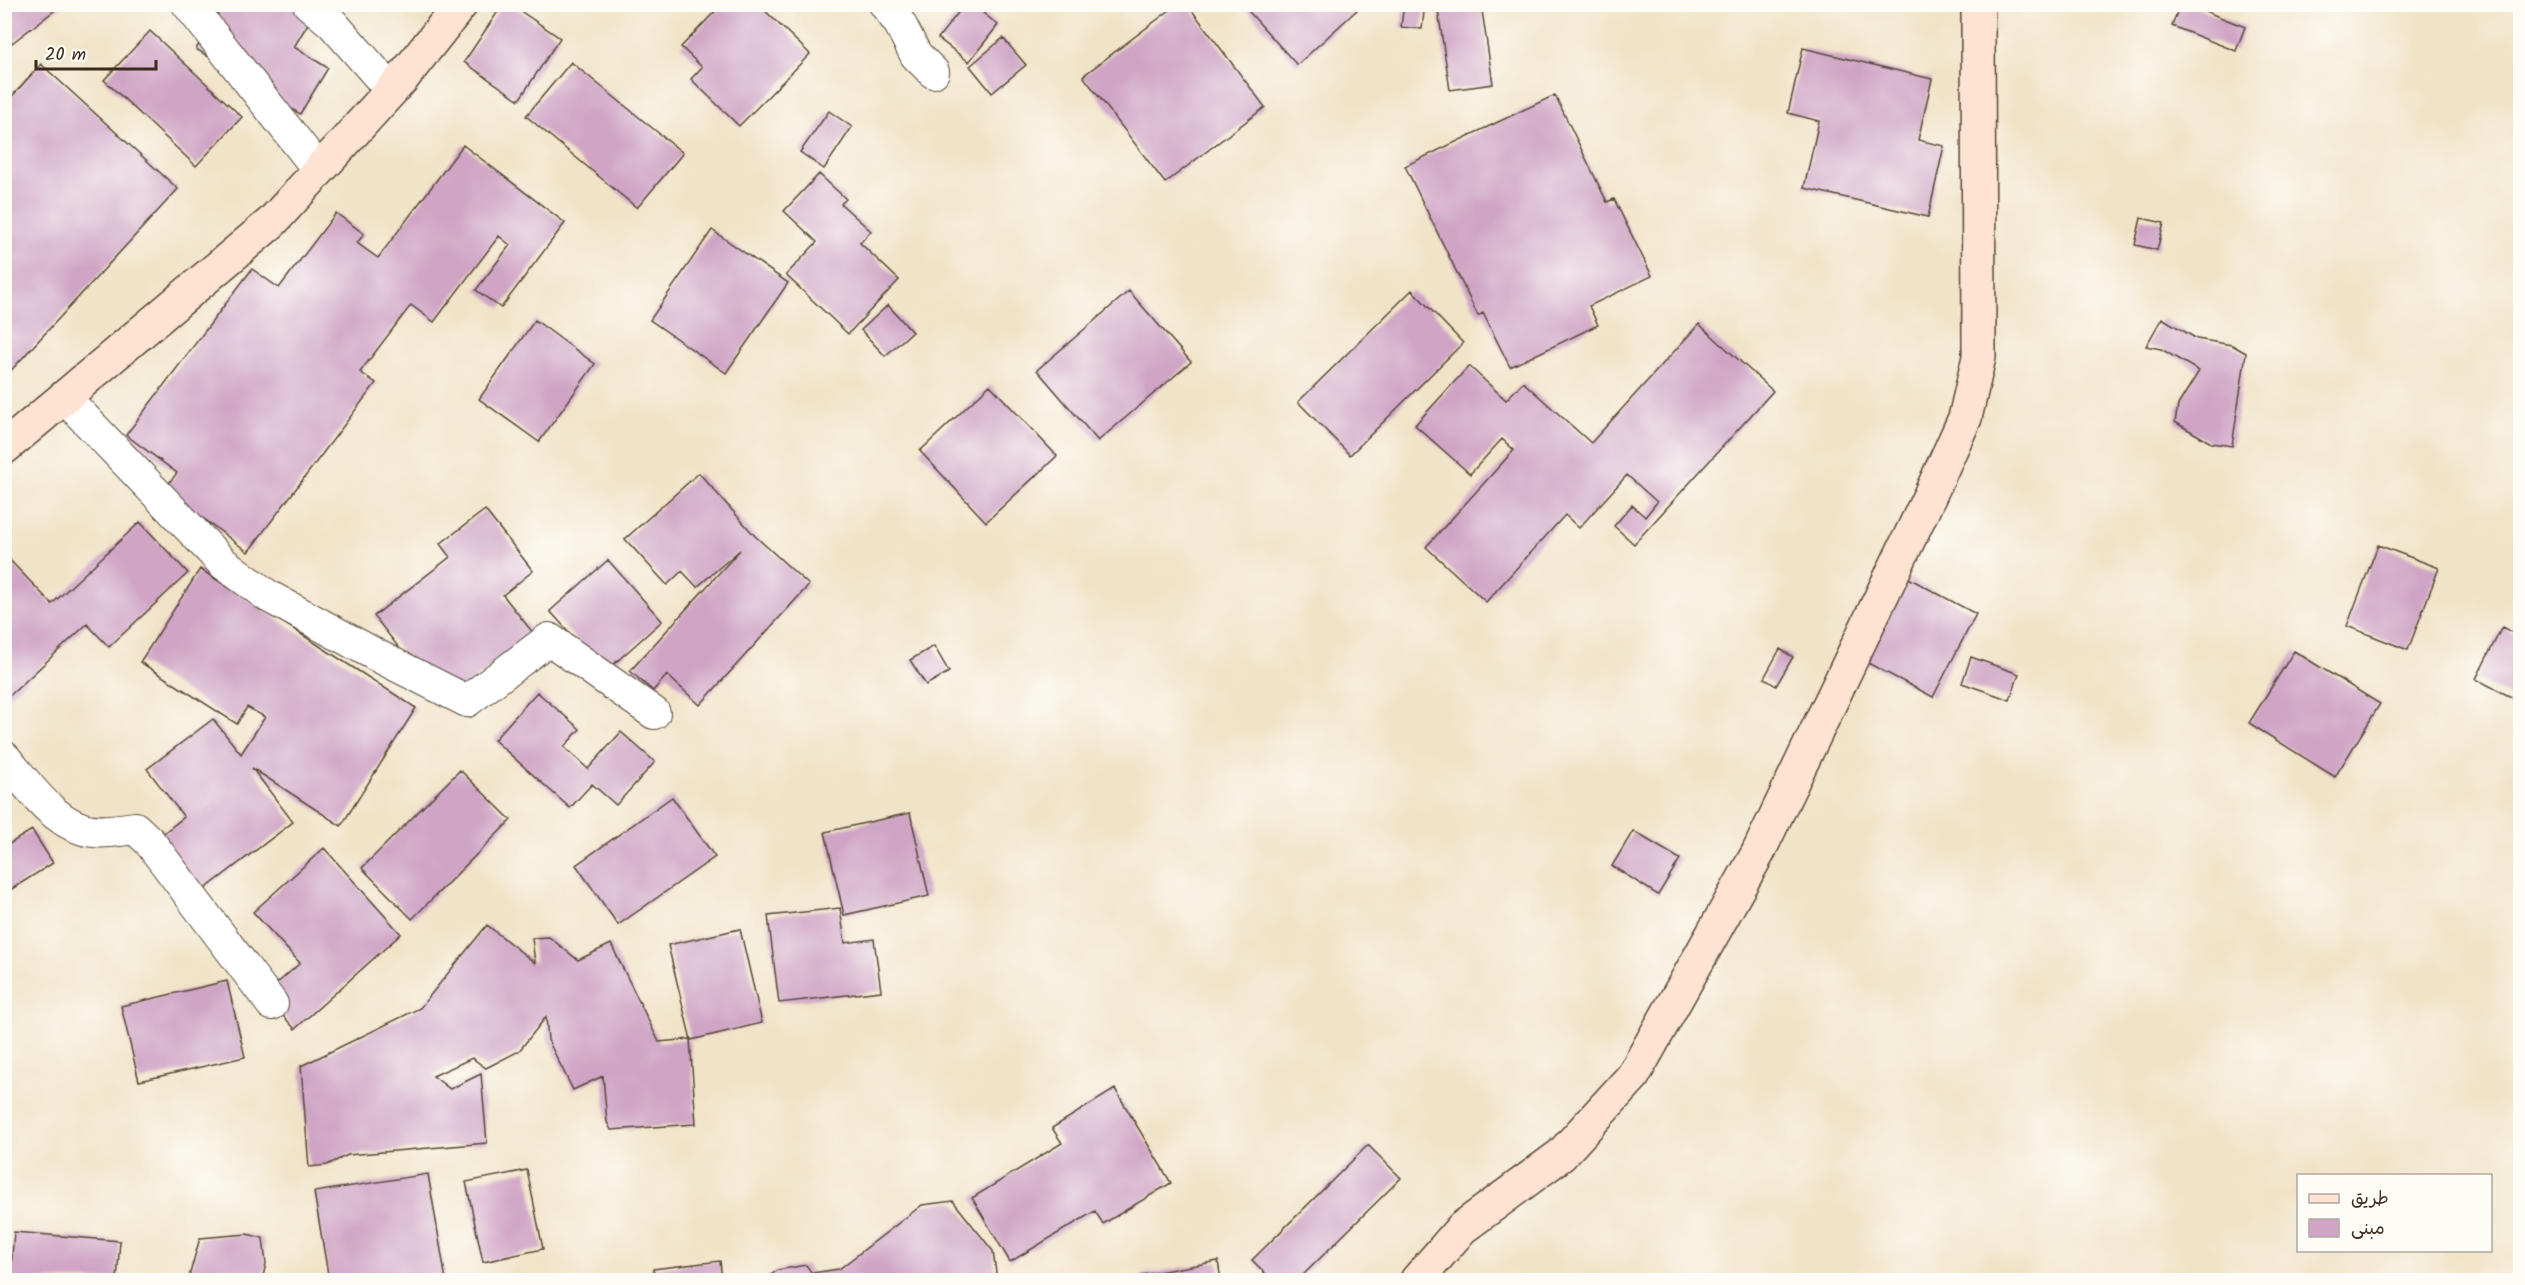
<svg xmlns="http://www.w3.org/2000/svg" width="2525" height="1285" viewBox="0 0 2525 1285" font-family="Kalam,'Playpen Sans Arabic',sans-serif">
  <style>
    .building { fill: #cfa4c5 }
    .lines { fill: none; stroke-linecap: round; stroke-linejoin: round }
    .street-casing { stroke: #564637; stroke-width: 34 }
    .secondary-casing { stroke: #564637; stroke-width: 36 }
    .street { stroke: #fff; stroke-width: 32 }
    .secondary { stroke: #fee3d2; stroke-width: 33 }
  </style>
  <rect width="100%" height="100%" fill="#fdfcf7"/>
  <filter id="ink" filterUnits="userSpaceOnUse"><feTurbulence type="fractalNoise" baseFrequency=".0167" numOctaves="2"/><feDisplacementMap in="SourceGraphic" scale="12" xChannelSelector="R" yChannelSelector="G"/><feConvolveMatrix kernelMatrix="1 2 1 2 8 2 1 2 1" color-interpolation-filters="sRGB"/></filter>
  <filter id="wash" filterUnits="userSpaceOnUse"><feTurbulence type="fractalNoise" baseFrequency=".008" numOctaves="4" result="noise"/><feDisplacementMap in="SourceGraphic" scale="24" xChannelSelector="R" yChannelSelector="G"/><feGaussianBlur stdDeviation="1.35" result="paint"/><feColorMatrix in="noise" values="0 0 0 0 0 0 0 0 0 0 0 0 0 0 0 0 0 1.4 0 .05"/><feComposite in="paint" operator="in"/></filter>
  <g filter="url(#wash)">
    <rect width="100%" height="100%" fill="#f1e3c7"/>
    <g id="blocks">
      <path class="building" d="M4,4H63L12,43L4,32Z
        M224,4H302L315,12L294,47L328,68L300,114L196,49Z
        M503,4H510L560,38L519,100L464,62Z
        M722,4H758L810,54L739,126L691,79L702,67L681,47Z
        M965,4H972L998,25L969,62L938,38Z
        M1178,4H1187L1265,107L1165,183L1083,76Z
        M1242,4H1352L1357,10L1297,65Z
        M1404,4H1425L1422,29L1401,27Z
        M1437,4H1481L1493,84L1450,90Z
        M2180,4H2187L2245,27L2236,51L2172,26Z
        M150,31L242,117L196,166L104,80Z
        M1003,38L1026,65L992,93L970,66Z
        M1803,48L1932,79L1918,140L1944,146L1928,217L1804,188L1819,121L1788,113Z
        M571,62L683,153L637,208L526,116Z
        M41,64L178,189L4,378V99L7,102Z
        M1555,95L1607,202L1614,199L1652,276L1589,306L1598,325L1510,367L1483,313L1478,316L1405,166Z
        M829,111L852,127L824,169L800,152Z
        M463,145L565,223L501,308L476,290L510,245L499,236L434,322L411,305L360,372L376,383L248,552L196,513L161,493L177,473L126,435L252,269L279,288L336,213L364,234L357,243L378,258Z
        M819,174L846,199L841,204L871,231L860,243L899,280L848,334L786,275L817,242L784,211Z
        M2141,218L2164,223L2157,250L2135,245Z
        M712,230L788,283L726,373L650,320Z
        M1412,290L1463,343L1350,455L1298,402Z
        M1129,291L1191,362L1098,441L1037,370Z
        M888,305L912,332L885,356L861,330Z
        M2162,318L2197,339L2232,345L2246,353L2232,446L2211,443L2175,422L2178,405L2199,371L2161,349L2146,346Z
        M535,320L595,364L539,442L479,399Z
        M1699,324L1773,391L1634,544L1614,526L1632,505L1645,517L1657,502L1627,475L1579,528L1565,515L1486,602L1426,547L1514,450L1502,439L1470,474L1415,425L1469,366L1506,400L1523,382L1591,443Z
        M990,385L1057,456L986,522L920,451Z
        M699,473L755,536L809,585L700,705L667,675L653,691L630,671L740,550L697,587L682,571L667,585L625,539Z
        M485,510L533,571L503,595L534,634L443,704L374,616L450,557L440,544Z
        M140,522L188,573L109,647L87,624L4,701V554L52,604Z
        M2378,545L2439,568L2408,650L2347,626Z
        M608,560L662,621L605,672L550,611Z
        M200,569L416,708L341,826L252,768L293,822L193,898L151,843L184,817L147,769L213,719L241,754L265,717L247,707L237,724L140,662Z
        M1901,574L1976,614L1933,697L1858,658Z
        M2502,627L2520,637L2519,701L2476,679Z
        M934,646L949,672L926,685L910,660Z
        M1780,649L1793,657L1776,686L1764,678Z
        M2294,651L2380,704L2335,777L2249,723Z
        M1971,657L2019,674L2010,700L1962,683Z
        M537,692L580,729L564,747L588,769L621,732L655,762L616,805L592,784L570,808L494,740Z
        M460,770L511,820L412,919L362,868Z
        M672,797L715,857L618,925L576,865Z
        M910,813L929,896L844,915L825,832Z
        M32,830L53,863L4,894V847Z
        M1633,831L1680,859L1658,895L1612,866Z
        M324,848L401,934L295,1029L264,995L300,963L253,912Z
        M840,908L845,943L874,939L881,991L779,1003L768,916Z
        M487,925L535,963L532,938L549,937L578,960L611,944L659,1042L690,1039L696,1124L611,1130L607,1122L603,1076L573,1090L548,1040L546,1017L519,1051L486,1068L472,1058L433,1076L450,1089L481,1074L487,1143L348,1155L327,1165L309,1167L301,1066L420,1008Z
        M740,929L762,1023L691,1040L668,945Z
        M227,981L245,1057L139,1081L121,1006Z
        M1115,1089L1171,1183L1103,1224L1095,1211L1010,1262L972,1198L1062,1143L1052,1128Z
        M1368,1145L1401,1178L1298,1280H1272L1252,1260Z
        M527,1170L543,1249L483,1262L466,1182Z
        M428,1174L446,1280H329L314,1192Z
        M953,1201L993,1251L997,1280H764L778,1270L806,1265L812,1273L839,1269L922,1205Z
        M14,1232L120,1241L117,1280H10Z
        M247,1234L263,1238L266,1264L262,1280H188L200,1238Z
        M720,1261L722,1280H655L653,1269Z
        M1218,1261L1221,1280H1143L1142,1275Z"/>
    </g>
  </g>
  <g filter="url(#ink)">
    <use href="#blocks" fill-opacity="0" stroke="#564637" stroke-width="1.5"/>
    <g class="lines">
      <defs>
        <path id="street" d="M188,4L319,170
          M309,4L332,23L391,90
          M885,4L900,24L916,55L933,72
          M64,397L223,563L268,596L376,655L467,701L549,639L654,713
          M4,757C26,782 50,819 83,829C99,834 119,830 135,828L149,841L272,1004"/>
        <path id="secondary" d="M4,448L272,222L401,80L461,4
          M1417,1280L1462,1228L1561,1155L1633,1076L1758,853L1930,495L1965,418L1979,357L1978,4"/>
      </defs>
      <use href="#street" class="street-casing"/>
      <use href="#secondary" class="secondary-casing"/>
      <use href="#street" class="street"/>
      <use href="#secondary" class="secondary"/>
    </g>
  </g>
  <rect width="2525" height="1285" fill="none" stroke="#fdfcf7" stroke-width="24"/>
  <rect x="2297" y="1174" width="195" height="78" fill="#fdfcf7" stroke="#afa8a0" stroke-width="1.5"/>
  <rect x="2309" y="1194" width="30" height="9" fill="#fee3d2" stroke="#afa8a0" stroke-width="1.5"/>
  <text x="2351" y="1204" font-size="18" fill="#3b2a1e">طريق</text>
  <rect x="2309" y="1219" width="30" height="18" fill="#cfa4c5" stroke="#afa8a0" stroke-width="1.5"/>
  <text x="2351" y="1234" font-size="18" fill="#3b2a1e">مبنى</text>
  <path d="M36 60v9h120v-9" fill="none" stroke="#3b2a1e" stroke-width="3"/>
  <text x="45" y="60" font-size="18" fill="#3b2a1e" stroke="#fdfcf7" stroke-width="4.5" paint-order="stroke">20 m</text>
</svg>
